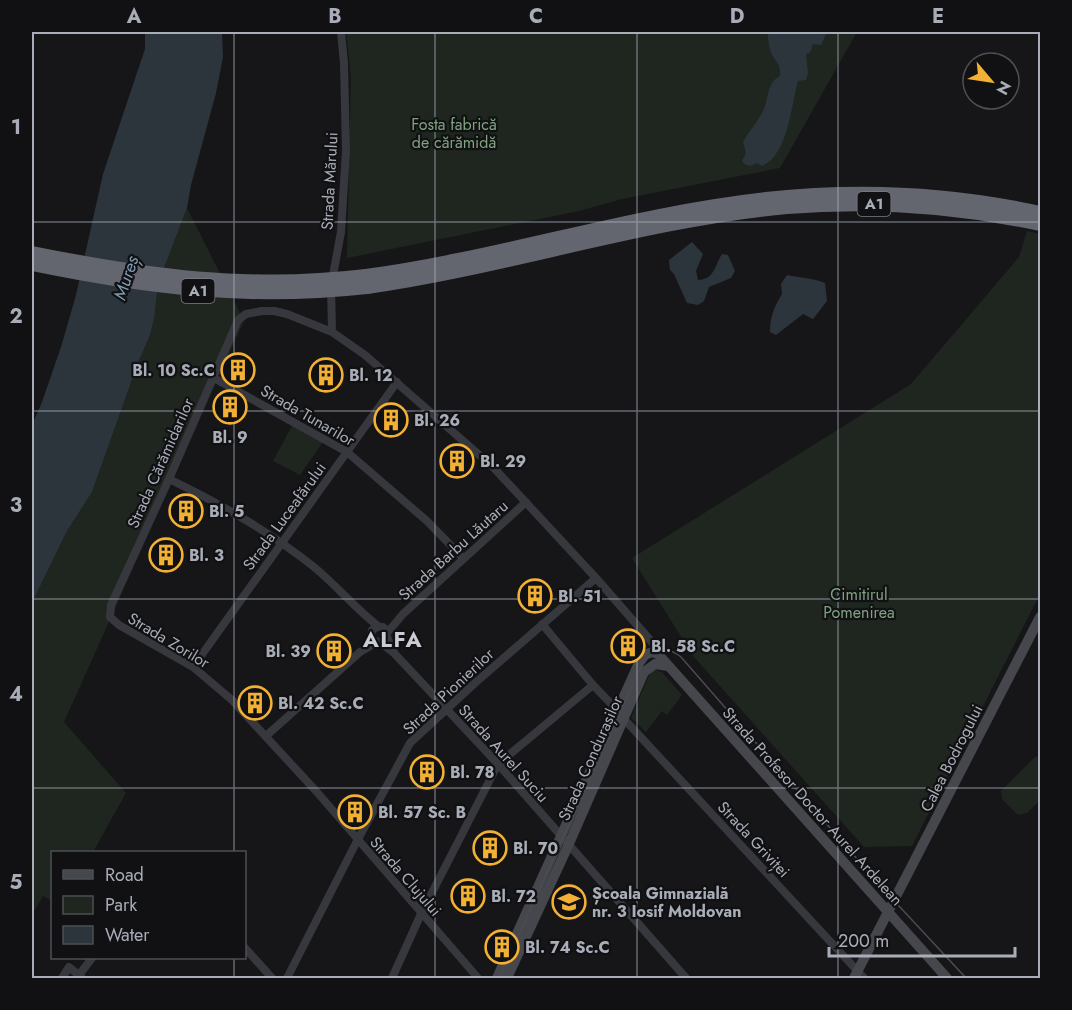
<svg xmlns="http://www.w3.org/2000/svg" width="1072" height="1010" viewBox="0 0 1072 1010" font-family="Jost,sans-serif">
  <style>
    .green { fill: #1e261f }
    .water { fill: #2c353c }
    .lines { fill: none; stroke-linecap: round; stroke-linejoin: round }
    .street { stroke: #37383d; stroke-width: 8 }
    .secondary { stroke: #45474d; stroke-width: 10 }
    .highway { stroke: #63666e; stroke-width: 14 }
    .tram { stroke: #4a4c52; stroke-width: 1.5 }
    .highway-bridge { stroke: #63666e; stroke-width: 14 }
    .grid { fill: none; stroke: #a8adb8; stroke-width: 1.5; stroke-opacity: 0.55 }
    .labels { text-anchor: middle; stroke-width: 4.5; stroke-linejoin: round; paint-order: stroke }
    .shield { fill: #111113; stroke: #7b7e86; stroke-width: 1.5 }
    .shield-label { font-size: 15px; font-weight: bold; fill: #a8adb8 }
    .park-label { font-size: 16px; fill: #7fa381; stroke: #111113 }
    .street-label { font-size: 16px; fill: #a8adb8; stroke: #111113 }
    .poi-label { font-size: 16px; font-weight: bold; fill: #a8adb8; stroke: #111113; text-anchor: start }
    .water-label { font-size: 18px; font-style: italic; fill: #7f9bb3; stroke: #111113 }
    .district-label { font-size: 22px; font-weight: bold; letter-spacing: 1.5px; fill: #c9ccd4; stroke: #111113 }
    .neatline { fill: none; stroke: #a8adb8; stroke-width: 2 }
    .grid-label { font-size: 20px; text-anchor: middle; font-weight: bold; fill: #a8adb8 }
  </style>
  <rect width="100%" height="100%" fill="#161618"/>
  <path class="green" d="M346,32H857L780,168L622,199L579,211L347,258L351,77Z
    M187,208L244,321L64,722L126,793L93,852H52V901L43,896L32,914V603L67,531L92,492L138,363L150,335L158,284Z
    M1027,231L1040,234V594L912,846L864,847L693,656L632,558L911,384L1019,257Z
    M293,424L323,442L300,475L273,461Z
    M655,670L662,672L682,695L667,715L662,711L646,732L631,718L650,673Z
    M1040,756V800L1027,813L1018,815L1002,799L1001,791L1035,757Z"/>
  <path class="water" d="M145,32H222L223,57L216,93L191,185L187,208L158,284L154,318L150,335L138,363L92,492L67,531L32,603V425L42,402L61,347L76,295L103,174L145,49Z
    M767,32H827L821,45L813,44L810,53L806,54L808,73L806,80L798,81C791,106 788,155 762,166L757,163L750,166L744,164L742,160C748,153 745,150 743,142C749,131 759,120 764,109C769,97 767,82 780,76C781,62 775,63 771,52C768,46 769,38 767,32Z
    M692,242L703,254L696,271L698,280C714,280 715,265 722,254L728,255L735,271L731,278L709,287L704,301L698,305L687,303L674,274L670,270L669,260Z
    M787,275C800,278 813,278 825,283L827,301L813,319L803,314L776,335L770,332C770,317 774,307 782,294L781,284Z"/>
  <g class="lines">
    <path class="street" d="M332,332L331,286L341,232L346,151L344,63L341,32
      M212,377L347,452L427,521L463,558
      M169,479C221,504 269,531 314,567C337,586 355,608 378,626
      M542,624L593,685L618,711
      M387,633L403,614L526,502
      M380,642L394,653L498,764L686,978
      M381,642L374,641L371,636L372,630L377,627H383L387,631V637L394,652
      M193,667L397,382
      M624,719L864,978
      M266,736L360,652L377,642
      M244,947L272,978
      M79,975L92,958
      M62,978L69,967L82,978
      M287,978L357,841L410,743L475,683L596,578
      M392,978L421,914L498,764L593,685
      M478,978L316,791L232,700L193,667L119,625L110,617L111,605L169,479L238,320L246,314L262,311H274L287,314L332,332L365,355L493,467L596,578L657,648V653"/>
    <path class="secondary" d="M497,978L639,663L645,655L652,652L658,654L947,978
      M507,978L568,846L644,672L655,664L668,666
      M854,978L1040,617"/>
    <path class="highway" d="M366,276C500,258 630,214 766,199C857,189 950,193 1040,213
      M367,287C508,267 645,220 787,207C872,200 957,206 1040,224"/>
    <path class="tram" d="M499,978L642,664C652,649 667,645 681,657L885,891L966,978"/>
    <path class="highway-bridge" d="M32,253C146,276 249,290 366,276
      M32,264C148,288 248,300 367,287"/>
  </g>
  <path class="grid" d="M234,32V852M435,32V978M637,32V978M838,32V978M32,222H1040M32,411H1040M32,599H1040M32,788H1040M234,958V978"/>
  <defs>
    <symbol id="building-ring" viewBox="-11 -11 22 22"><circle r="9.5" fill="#111113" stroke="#f2b134" stroke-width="1.5"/><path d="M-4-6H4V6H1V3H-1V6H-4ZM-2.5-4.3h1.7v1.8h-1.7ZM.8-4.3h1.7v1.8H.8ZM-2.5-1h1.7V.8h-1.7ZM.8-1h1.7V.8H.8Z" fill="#f2b134"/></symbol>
    <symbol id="school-ring" viewBox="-11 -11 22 22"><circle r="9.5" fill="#111113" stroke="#f2b134" stroke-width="1.5"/><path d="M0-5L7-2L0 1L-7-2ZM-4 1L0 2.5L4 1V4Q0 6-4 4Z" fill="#f2b134"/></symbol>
  </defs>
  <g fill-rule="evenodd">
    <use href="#building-ring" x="219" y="351" width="38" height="38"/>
    <use href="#building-ring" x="307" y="356" width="38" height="38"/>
    <use href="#building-ring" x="211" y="388" width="38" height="38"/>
    <use href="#building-ring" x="372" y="401" width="38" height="38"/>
    <use href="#building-ring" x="438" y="442" width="38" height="38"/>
    <use href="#building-ring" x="167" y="492" width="38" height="38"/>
    <use href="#building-ring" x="147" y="536" width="38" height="38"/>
    <use href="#building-ring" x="516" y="577" width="38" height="38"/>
    <use href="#building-ring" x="609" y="627" width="38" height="38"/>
    <use href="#building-ring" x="315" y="632" width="38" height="38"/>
    <use href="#building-ring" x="236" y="684" width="38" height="38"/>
    <use href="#building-ring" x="408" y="753" width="38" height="38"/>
    <use href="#building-ring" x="336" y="793" width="38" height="38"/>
    <use href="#building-ring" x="471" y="829" width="38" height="38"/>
    <use href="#building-ring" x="449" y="877" width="38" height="38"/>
    <use href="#school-ring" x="550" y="883" width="38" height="38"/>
    <use href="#building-ring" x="483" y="928" width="38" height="38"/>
  </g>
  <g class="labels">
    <g class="shield">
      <rect x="857.5" y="192" width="33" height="24" rx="4.5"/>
      <rect x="181.5" y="279" width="33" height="24" rx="4.5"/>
    </g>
    <g class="shield-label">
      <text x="874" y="209">A1</text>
      <text x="198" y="296">A1</text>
    </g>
    <g class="park-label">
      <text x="454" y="130">Fosta fabrică<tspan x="454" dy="18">de cărămidă</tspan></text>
      <text x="859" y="600">Cimitirul<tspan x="859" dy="18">Pomenirea</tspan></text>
    </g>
    <g class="street-label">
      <text transform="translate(329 181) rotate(-87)" y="6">Strada Mărului</text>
      <text transform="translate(308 415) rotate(30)" y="6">Strada Tunarilor</text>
      <text transform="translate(160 463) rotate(-66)" y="6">Strada Cărămidarilor</text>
      <text transform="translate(284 516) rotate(-54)" y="6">Strada Luceafărului</text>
      <text transform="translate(453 550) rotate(-42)" y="6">Strada Barbu Lăutaru</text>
      <text transform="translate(169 640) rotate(31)" y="6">Strada Zorilor</text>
      <text transform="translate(448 691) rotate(-43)" y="6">Strada Pionierilor</text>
      <text transform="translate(504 753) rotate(48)" y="6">Strada Aurel Suciu</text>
      <text transform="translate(590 758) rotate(-66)" y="6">Strada Condurașilor</text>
      <text transform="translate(951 758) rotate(-63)" y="6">Calea Bodrogului</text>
      <text transform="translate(813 806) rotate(48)" y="6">Strada Profesor Doctor Aurel Ardelean</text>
      <text transform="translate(754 839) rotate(47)" y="6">Strada Griviței</text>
      <text transform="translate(406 876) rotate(49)" y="6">Strada Clujului</text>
    </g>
    <g class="poi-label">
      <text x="215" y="376" text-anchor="end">Bl. 10 Sc.C</text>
      <text x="349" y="381">Bl. 12</text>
      <text x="414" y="426">Bl. 26</text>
      <text x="230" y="443" text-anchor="middle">Bl. 9</text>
      <text x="480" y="467">Bl. 29</text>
      <text x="209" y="517">Bl. 5</text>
      <text x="189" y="561">Bl. 3</text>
      <text x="558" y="602">Bl. 51</text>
      <text x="651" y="652">Bl. 58 Sc.C</text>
      <text x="311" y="657" text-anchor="end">Bl. 39</text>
      <text x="278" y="709">Bl. 42 Sc.C</text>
      <text x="450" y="778">Bl. 78</text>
      <text x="378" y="818">Bl. 57 Sc. B</text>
      <text x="513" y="854">Bl. 70</text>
      <text x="592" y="899">Școala Gimnazială<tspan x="592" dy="18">nr. 3 Iosif Moldovan</tspan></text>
      <text x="491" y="902">Bl. 72</text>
      <text x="525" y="953">Bl. 74 Sc.C</text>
    </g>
    <g class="water-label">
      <text transform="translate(126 278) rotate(-72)" y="6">Mureș</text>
    </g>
    <g class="district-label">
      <text x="393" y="647">ALFA</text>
    </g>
  </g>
  <rect width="1072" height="1010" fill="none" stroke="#111113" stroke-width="66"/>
  <rect x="51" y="851" width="195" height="108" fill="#111113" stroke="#4d4f55" stroke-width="1.5"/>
  <rect x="63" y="870" width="30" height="9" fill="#45474d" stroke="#4d4f55" stroke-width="1.5"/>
  <text x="105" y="881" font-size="18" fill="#a8adb8">Road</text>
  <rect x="63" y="896" width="30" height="18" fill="#1e261f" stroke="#4d4f55" stroke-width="1.5"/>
  <text x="105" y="911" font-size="18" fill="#a8adb8">Park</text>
  <rect x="63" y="926" width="30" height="18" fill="#2c353c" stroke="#4d4f55" stroke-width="1.5"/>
  <text x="105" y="941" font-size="18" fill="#a8adb8">Water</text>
  <g transform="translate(991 81) rotate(119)"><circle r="28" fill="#111113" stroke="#4d4f55" stroke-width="1.5"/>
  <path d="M0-4.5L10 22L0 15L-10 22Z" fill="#f2b134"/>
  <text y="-9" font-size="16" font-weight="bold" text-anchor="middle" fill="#a8adb8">N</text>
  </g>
  <path d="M829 947v9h186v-9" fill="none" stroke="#a8adb8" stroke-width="3"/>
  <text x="838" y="947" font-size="18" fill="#a8adb8" stroke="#111113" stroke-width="4.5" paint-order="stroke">200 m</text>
  <rect x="33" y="33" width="1006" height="944" class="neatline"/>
  <g class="grid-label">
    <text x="134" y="23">A</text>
    <text x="335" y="23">B</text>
    <text x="536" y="23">C</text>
    <text x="737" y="23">D</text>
    <text x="938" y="23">E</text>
    <text x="16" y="134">1</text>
    <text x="16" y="323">2</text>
    <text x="16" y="512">3</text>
    <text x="16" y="701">4</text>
    <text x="16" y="889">5</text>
  </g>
</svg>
